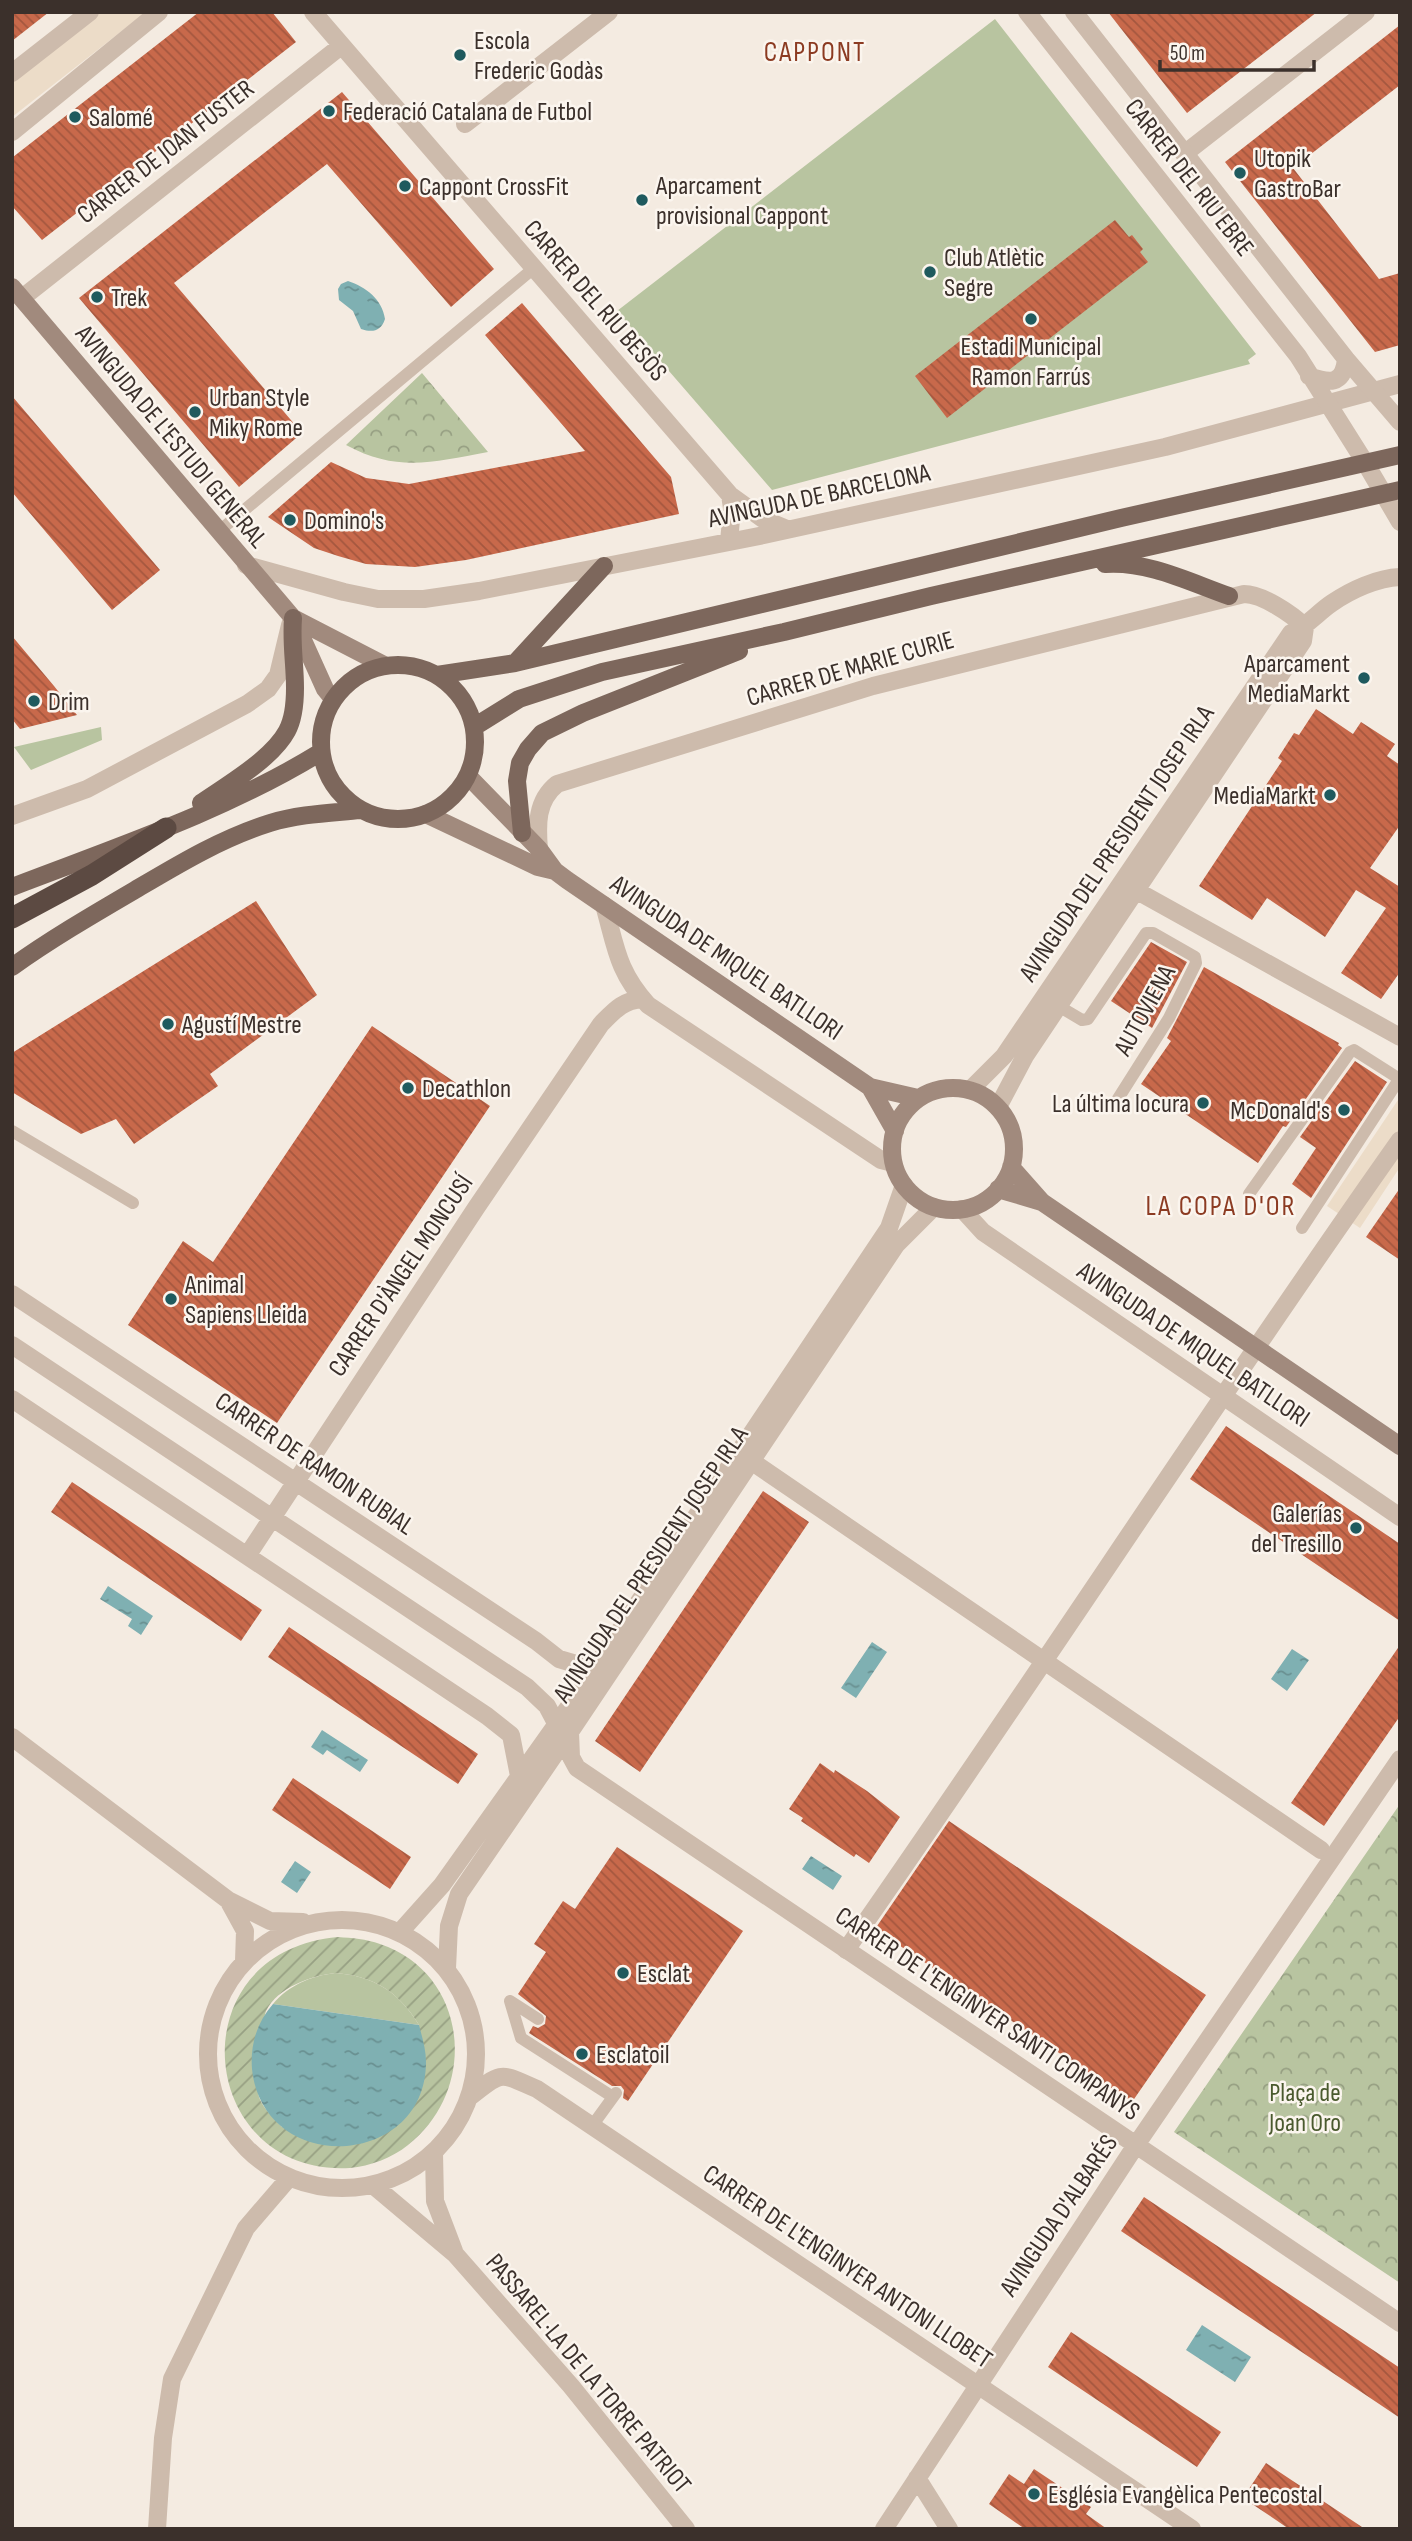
<svg xmlns="http://www.w3.org/2000/svg" width="1412" height="2541" viewBox="0 0 1412 2541" font-family="'Sofia Sans Condensed',sans-serif">
  <style>
    .grass { fill: #b8c4a0 }
    .forest { fill: url(#forest-crowns) }
    .garden { fill: url(#garden-furrows); fill-rule: evenodd }
    .plaza { fill: #ecdcc8 }
    .water { fill: url(#water-ripples) }
    .building { fill: url(#building-back-hatch) }
    .lines { fill: none; stroke-linecap: round; stroke-linejoin: round }
    .service { stroke: #cdbbac; stroke-width: 12 }
    .pedestrian { stroke: #cdbbac; stroke-width: 18 }
    .minor { stroke: #cdbbac; stroke-width: 18 }
    .tertiary { stroke: #cdbbac; stroke-width: 18 }
    .secondary { stroke: #a18a7d; stroke-width: 18 }
    .primary { stroke: #7d675c; stroke-width: 18 }
    .motorway { stroke: #5c4a42; stroke-width: 21 }
    .poi-dot { fill: #1f5a5e; stroke: #fbf5ee; stroke-width: 2.5 }
    .labels { text-anchor: middle; stroke-width: 5; stroke-linejoin: round; paint-order: stroke }
    .poi-label { font-size: 26px; fill: #3b302b; stroke: #fbf5ee; text-anchor: start }
    .street-label { font-size: 26px; fill: #3b302b; stroke: #fbf5ee }
    .park-label { font-size: 26px; fill: #4a5a2e; stroke: #fbf5ee }
    .neighbourhood-label { font-size: 28px; letter-spacing: 2px; fill: #8c3b22; stroke: #fbf5ee }
  </style>
  <defs>
    <pattern id="forest-crowns" width="20" height="18" patternUnits="userSpaceOnUse" patternTransform="scale(1.75)"><rect width="20" height="18" fill="#b8c4a0"/><path d="M2 6a3 3 0 1 1 6 0M12 15a3 3 0 1 1 6 0" fill="none" stroke="#97a083"/></pattern>
    <pattern id="garden-furrows" width="10" height="10" patternUnits="userSpaceOnUse" patternTransform="scale(1.75)"><rect width="10" height="10" fill="#b8c4a0"/><path d="M-1 1l2-2M0 10L10 0M9 11l2-2" fill="none" stroke="#97a083"/></pattern>
    <pattern id="water-ripples" width="26" height="14" patternUnits="userSpaceOnUse" patternTransform="scale(1.75)"><rect width="26" height="14" fill="#7fb0b2"/><path d="M2 4q2-2 4 0t4 0M15 11q2-2 4 0t4 0" fill="none" stroke="#699091"/></pattern>
    <pattern id="building-back-hatch" width="6" height="6" patternUnits="userSpaceOnUse" patternTransform="scale(1.75)"><rect width="6" height="6" fill="#c8694b"/><path d="M-1 5l2 2M0 0l6 6M5-1l2 2" fill="none" stroke="#a4573f"/></pattern>
  </defs>
  <rect width="100%" height="100%" fill="#f4ebe1"/>
  <path class="grass" d="M995,19L1256,354L1248,360L1250,364L772,490L617,311Z
    M101,727L102,740L31,770L14,747Z
    M335,1973C374,1976 399,1992 419,2025L273,2004C289,1985 311,1976 335,1973Z"/>
  <path class="forest" d="M422,373L488,452C433,462 398,473 346,445Z
    M1400,1804V2283L1174,2132Z"/>
  <path class="garden" d="M338,1937C352,1938 366,1939 380,1944C469,1974 479,2090 408,2145C392,2158 370,2166 350,2168C197,2177 174,1952 338,1937ZM335,1973C374,1976 399,1992 419,2025L282,2127C274,2118 259,2105 258,2092C257,2084 263,2018 266,2011C278,1987 311,1976 335,1973Z"/>
  <path class="plaza" d="M100,12H146L12,117V82Z
    M1400,1097V1167L1360,1228L1327,1206Z"/>
  <path class="water" d="M348,281C366,287 382,299 385,319C381,331 373,333 361,329L353,311L339,300L338,289L341,284Z
    M108,1586L153,1616L141,1635L128,1626L132,1619L100,1599Z
    M872,1642L887,1652L856,1698L841,1688Z
    M1292,1649L1309,1660L1287,1691L1271,1679Z
    M322,1730L368,1760L360,1772L327,1750L323,1755L311,1747Z
    M811,1856L842,1876L833,1890L802,1869Z
    M295,1861L311,1872L297,1893L281,1882Z
    M273,2004L419,2025C422,2037 426,2049 426,2062C426,2169 263,2177 252,2069C250,2045 257,2022 273,2004Z
    M1202,2325L1251,2357L1235,2382L1186,2350Z"/>
  <path class="building" d="M12,12H49L12,41Z
    M199,12H272L296,42L42,240L12,206L13,157Z
    M1108,12H1317L1187,113Z
    M1400,25V85L1293,168L1379,279L1400,273V345L1375,352L1225,162Z
    M342,92L494,269L451,307L327,164L174,283L302,433L239,487L79,298Z
    M1115,220L1129,237L1132,235L1143,249L1140,252L1148,262L947,418L915,376Z
    M522,303L671,477L679,514L466,560L415,567L366,564L338,556L314,548L268,517L331,462L366,478L409,484L585,451L485,335Z
    M12,396L160,570L112,610L12,492Z
    M12,636L54,686L77,715L20,729L12,719Z
    M1316,709L1353,734L1361,722L1395,744L1387,756L1400,765V825L1370,868L1400,887V972L1381,999L1341,973L1386,908L1356,890L1325,937L1267,898L1252,920L1199,886L1282,761L1278,758L1294,733L1299,735Z
    M256,901L317,995L210,1074L218,1086L134,1144L116,1119L81,1134L12,1092V1053Z
    M1151,942L1187,962L1152,1028L1111,1001Z
    M1204,967L1339,1043L1338,1045L1342,1048L1286,1127L1283,1126L1258,1163L1141,1084L1171,1041L1167,1038Z
    M372,1026L490,1106L277,1423L128,1325L183,1241L213,1262Z
    M1355,1061L1387,1082L1311,1198L1292,1184L1316,1148L1300,1137Z
    M1400,1188V1260L1366,1237Z
    M1226,1426L1400,1544V1621L1190,1479Z
    M72,1482L262,1610L241,1641L51,1512Z
    M763,1491L809,1522L640,1772L595,1741Z
    M289,1627L478,1754L458,1784L268,1657Z
    M1400,1645V1716L1324,1826L1291,1803Z
    M820,1763L834,1773L835,1770L867,1791L900,1817L869,1863L856,1854L854,1857L801,1821L803,1818L789,1809Z
    M293,1778L411,1857L390,1889L272,1810Z
    M949,1821L1206,1995L1132,2102L875,1929Z
    M617,1847L743,1931L628,2101L623,2098L624,2090L621,2086H612L529,2033L533,2026L538,2028L545,2024L546,2016L518,1994L546,1952L534,1944L563,1901L575,1909Z
    M1144,2197L1400,2368V2418L1121,2231Z
    M1071,2332L1221,2432L1197,2467L1048,2367Z
    M1266,2463L1365,2529H1289L1276,2520L1243,2498Z
    M1034,2469L1091,2507L1086,2514L1107,2529H1025L989,2504L1009,2474L1024,2484Z"/>
  <g class="lines">
    <path class="service" d="M218,532L534,268
      M1060,1007L1082,1020L1088,1019L1146,933H1153L1195,957L1196,963L1169,1018L1114,1105
      M12,1131L133,1203
      M1249,1194L1350,1052L1354,1050L1398,1078V1081L1302,1228
      M510,2001L521,2038L613,2097
      M510,2001L538,2019
      M592,2126L616,2093"/>
    <path class="pedestrian" d="M751,1461L1321,1850
      M846,1950C1034,1682 1211,1407 1400,1140"/>
    <path class="minor" d="M313,12L730,495L763,519L787,529
      M465,124L609,12
      M1184,154L1366,12
      M22,298L341,46
      M729,542L732,508L730,495
      M246,565L344,592L378,599H424L479,591L764,535L1165,447L1400,384
      M12,816L87,789L247,704L268,689L278,675L290,625
      M539,849C537,825 536,801 557,784L873,686L1244,594C1262,594 1292,614 1305,627
      M1137,891L1400,1037
      M604,905C616,947 617,971 648,1005L881,1160L893,1163
      M970,1090L1004,1056L1291,633C1308,626 1317,613 1332,603C1351,590 1377,578 1400,577
      M998,1107L1025,1056L1303,641L1305,627
      M962,1209L983,1232L1400,1517
      M12,1294L536,1641L559,1659L593,1669
      M12,1345L527,1687L547,1706L556,1723
      M12,1399L487,1716L511,1735L519,1776
      M247,1556L476,1208L601,1024C615,1010 622,1001 642,999
      M570,1732L571,1757L577,1768L1400,2323
      M12,1737L228,1900L270,1921L303,1922
      M228,1900L245,1931L244,1961
      M208 2054a134 134 0 1 1 268 0a134 134 0 1 1-268 0Z
      M400,1932L442,1885L566,1711L889,1228L904,1185
      M447,1968L449,1926L459,1894L570,1732L896,1245L934,1207
      M471,2096C503,2070 500,2073 537,2089L1192,2529
      M434,2153L435,2201L454,2251
      M373,2185L455,2254L571,2386L686,2529
      M917,2478L949,2529
      M157,2529L163,2438L172,2379L246,2228L289,2178
      M884,2529L1136,2145L1400,1759"/>
    <path class="tertiary" d="M1027,12L1298,356L1366,464L1400,522
      M1074,12L1346,359L1400,422
      M12,73L90,12
      M12,132L159,12
      M1309,376C1329,383 1343,386 1346,359"/>
    <path class="secondary" d="M12,287L293,618L325,689L333,699
      M293,618L384,665
      M468,776L539,849L555,871L567,880L870,1087L918,1098
      M426,814L538,867L555,871
      M870,1087L895,1131
      M892 1149a61 61 0 1 1 122 0a61 61 0 1 1-122 0Z
      M1011,1167L1042,1202L1400,1446
      M998,1189L1042,1202"/>
    <path class="primary" d="M1105,564C1149,561 1189,582 1229,596
      M515,663L604,566
      M321 742a77 77 0 1 1 154 0a77 77 0 1 1-154 0Z
      M437,675L515,663L1121,518L1400,455
      M474,727L519,699L602,672L784,632L931,596L1400,490
      M201,803C227,785 272,759 287,731C294,718 295,702 295,688C295,664 291,644 293,618
      M522,833L517,781L520,763L528,749L542,733L583,713L739,651
      M12,887C116,847 225,811 321,752
      M12,967C51,939 94,914 135,890C179,864 222,838 270,823C299,814 330,813 360,810"/>
    <path class="motorway" d="M12,918L92,875L166,828"/>
  </g>
  <g class="poi-dot">
    <circle cx="460" cy="55" r="7"/>
    <circle cx="329" cy="111" r="7"/>
    <circle cx="75" cy="117" r="7"/>
    <circle cx="1240" cy="173" r="7"/>
    <circle cx="405" cy="186" r="7"/>
    <circle cx="642" cy="200" r="7"/>
    <circle cx="930" cy="272" r="7"/>
    <circle cx="97" cy="297" r="7"/>
    <circle cx="1031" cy="319" r="7"/>
    <circle cx="195" cy="412" r="7"/>
    <circle cx="290" cy="520" r="7"/>
    <circle cx="1364" cy="678" r="7"/>
    <circle cx="34" cy="701" r="7"/>
    <circle cx="1330" cy="795" r="7"/>
    <circle cx="168" cy="1024" r="7"/>
    <circle cx="408" cy="1088" r="7"/>
    <circle cx="1203" cy="1103" r="7"/>
    <circle cx="1344" cy="1110" r="7"/>
    <circle cx="171" cy="1299" r="7"/>
    <circle cx="1356" cy="1528" r="7"/>
    <circle cx="623" cy="1973" r="7"/>
    <circle cx="582" cy="2054" r="7"/>
    <circle cx="1034" cy="2494" r="7"/>
  </g>
  <g class="labels">
    <g class="poi-label">
      <text x="474" y="49">Escola<tspan x="474" dy="30">Frederic Godàs</tspan></text>
      <text x="343" y="120">Federació Catalana de Futbol</text>
      <text x="89" y="126">Salomé</text>
      <text x="1254" y="167">Utopik<tspan x="1254" dy="30">GastroBar</tspan></text>
      <text x="656" y="194">Aparcament<tspan x="656" dy="30">provisional Cappont</tspan></text>
      <text x="419" y="195">Cappont CrossFit</text>
      <text x="944" y="266">Club Atlètic<tspan x="944" dy="30">Segre</tspan></text>
      <text x="111" y="306">Trek</text>
      <text x="1031" y="355" text-anchor="middle">Estadi Municipal<tspan x="1031" dy="30">Ramon Farrús</tspan></text>
      <text x="209" y="406">Urban Style<tspan x="209" dy="30">Miky Rome</tspan></text>
      <text x="304" y="529">Domino's</text>
      <text x="1350" y="672" text-anchor="end">Aparcament<tspan x="1350" dy="30">MediaMarkt</tspan></text>
      <text x="48" y="710">Drim</text>
      <text x="1316" y="804" text-anchor="end">MediaMarkt</text>
      <text x="182" y="1033">Agustí Mestre</text>
      <text x="422" y="1097">Decathlon</text>
      <text x="1189" y="1112" text-anchor="end">La última locura</text>
      <text x="1330" y="1119" text-anchor="end">McDonald's</text>
      <text x="185" y="1293">Animal<tspan x="185" dy="30">Sapiens Lleida</tspan></text>
      <text x="1342" y="1522" text-anchor="end">Galerías<tspan x="1342" dy="30">del Tresillo</tspan></text>
      <text x="637" y="1982">Esclat</text>
      <text x="596" y="2063">Esclatoil</text>
      <text x="1048" y="2503">Església Evangèlica Pentecostal</text>
    </g>
    <g class="street-label">
      <text transform="translate(165 151) rotate(-38)" y="9">CARRER DE JOAN FUSTER</text>
      <text transform="translate(1190 177) rotate(52)" y="9">CARRER DEL RIU EBRE</text>
      <text transform="translate(596 300) rotate(49)" y="9">CARRER DEL RIU BESÒS</text>
      <text transform="translate(172 436) rotate(50)" y="9">AVINGUDA DE L'ESTUDI GENERAL</text>
      <text transform="translate(819 495) rotate(-12)" y="9">AVINGUDA DE BARCELONA</text>
      <text transform="translate(850 668) rotate(-16)" y="9">CARRER DE MARIE CURIE</text>
      <text transform="translate(1116 843) rotate(-56)" y="9">AVINGUDA DEL PRESIDENT JOSEP IRLA</text>
      <text transform="translate(727 957) rotate(34)" y="9">AVINGUDA DE MIQUEL BATLLORI</text>
      <text transform="translate(1144 1010) rotate(-61)" y="9">AUTOVIENA</text>
      <text transform="translate(400 1275) rotate(-56)" y="9">CARRER D'ÀNGEL MONCUSÍ</text>
      <text transform="translate(1194 1344) rotate(34)" y="9">AVINGUDA DE MIQUEL BATLLORI</text>
      <text transform="translate(315 1463) rotate(34)" y="9">CARRER DE RAMON RUBIAL</text>
      <text transform="translate(650 1564) rotate(-56)" y="9">AVINGUDA DEL PRESIDENT JOSEP IRLA</text>
      <text transform="translate(988 2013) rotate(34)" y="9">CARRER DE L'ENGINYER SANTI COMPANYS</text>
      <text transform="translate(1058 2215) rotate(-56)" y="9">AVINGUDA D'ALBARÉS</text>
      <text transform="translate(848 2266) rotate(34)" y="9">CARRER DE L'ENGINYER ANTONI LLOBET</text>
      <text transform="translate(589 2373) rotate(50)" y="9">PASSAREL·LA DE LA TORRE PATRIOT</text>
    </g>
    <g class="park-label">
      <text x="1305" y="2101">Plaça de<tspan x="1305" dy="30">Joan Oro</tspan></text>
    </g>
    <g class="neighbourhood-label">
      <text x="815" y="61">CAPPONT</text>
      <text x="1221" y="1215">LA COPA D'OR</text>
    </g>
  </g>
  <rect width="1412" height="2541" fill="none" stroke="#3b302b" stroke-width="28"/>
  <path d="M1160 60v10h154v-10" fill="none" stroke="#3b302b" stroke-width="3.5"/>
  <text x="1170" y="60" font-size="21" fill="#3b302b" stroke="#fbf5ee" stroke-width="5" paint-order="stroke">50 m</text>
</svg>
